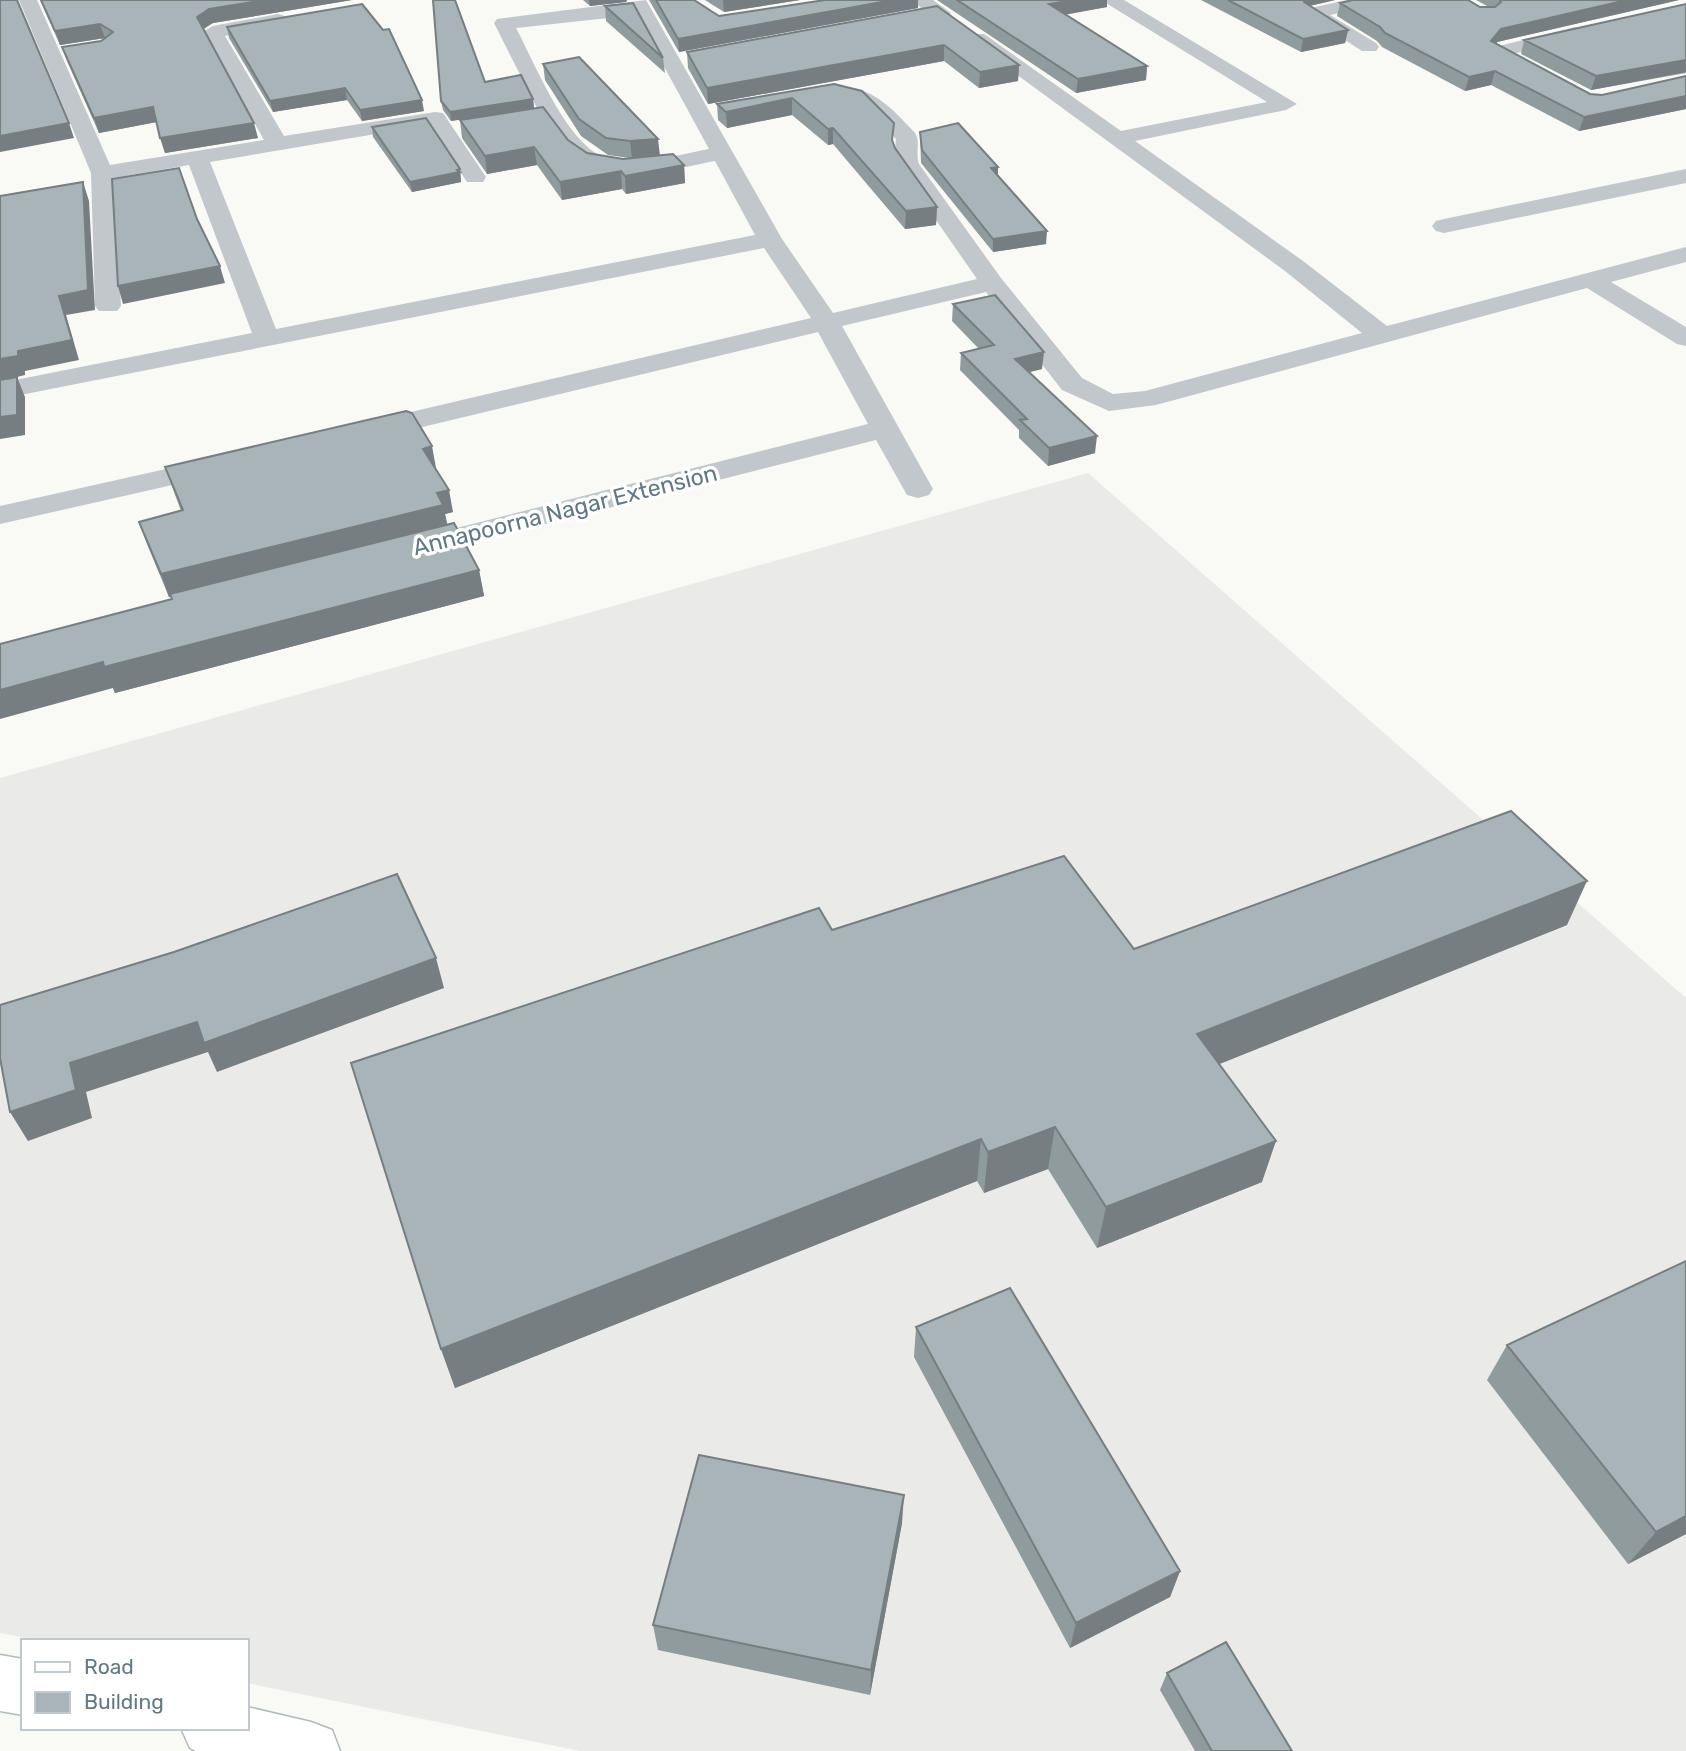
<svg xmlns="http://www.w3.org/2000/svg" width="1686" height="1751" viewBox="0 0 1686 1751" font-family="Rubik,sans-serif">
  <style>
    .built { fill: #eaeae9 }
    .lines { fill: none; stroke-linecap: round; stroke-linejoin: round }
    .major-casing { stroke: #b2babd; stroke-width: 3 }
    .minor { fill: #c1c7ca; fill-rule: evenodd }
    .major { fill: #fff; fill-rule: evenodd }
    .wall { fill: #909b9e }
    .shaded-wall { fill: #767e81 }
    .building { fill: #a8b4b8; stroke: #767e81; stroke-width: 2 }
    .labels { text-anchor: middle; stroke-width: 7; stroke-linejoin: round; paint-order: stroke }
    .street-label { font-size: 23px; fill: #627983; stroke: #fff }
  </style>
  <rect width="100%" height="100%" fill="#f9f9f6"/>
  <path class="built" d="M1088,473L1686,998V1751H580L247,1683V1641H40L0,1633V778Z"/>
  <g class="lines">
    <defs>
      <path id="major" d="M0,1655L23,1659V1715L0,1711Z
        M247,1707L311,1722L332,1730L340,1751H196L190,1748L181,1728H247Z"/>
    </defs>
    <use href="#major" class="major-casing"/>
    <path class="minor" d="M19,0H37L110,165L264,140L203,32L213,26L278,14L285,16L288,20L285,24L225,36L284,136L435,112L443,113L486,177L483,182H467L429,125L210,162L276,329L755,235L715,161C676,168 611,189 576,160C563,150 555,134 546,121L496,130L485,123L488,118L538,110L494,23L497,19L646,0L782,239L833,313L977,279L897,164L894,157L896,139C883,125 869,103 849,99C836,96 815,106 806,94C811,87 818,88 826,87C868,82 889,105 915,133C921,142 915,153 919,164L1001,278L1082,378L1113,394L1145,391L1362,333L1285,271L967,38L970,34H984L1121,131L1267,102L1101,0H1124L1297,104L1286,110L1135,141L1303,261L1387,326L1686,247V262L1611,282L1686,327V346L1677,344L1587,288L1156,405L1109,411L1062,390L986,292L842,326L933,489L929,495L918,498L907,495L876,440L412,558L401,556L396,549L401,542L868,424L818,332L364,441L354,438L350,432L354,426L364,423L811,318L764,248L0,399V383L252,333L189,165L114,178L121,306L117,311H99L95,306L91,173ZM636,15L709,149C678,155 638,167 607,158C568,148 534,61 516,28Z
      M911,0H933L951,13L948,17L898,27L891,25L888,21L891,17L924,10Z
      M1347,0H1382L1380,4L1330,15L1376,43L1379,47L1376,51H1362L1303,13L1306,9Z
      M1575,27L1582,29L1585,33L1582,37L1513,54L1545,71L1548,75L1545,79C1529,83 1500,67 1490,54L1495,47Z
      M1686,169V183L1444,233L1436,231L1432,226L1436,221L1444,219Z
      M220,457L230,460L235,466L230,472L0,524V506Z"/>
    <use href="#major" class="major"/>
  </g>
  <path class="wall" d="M40,0H352L213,23L203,29L258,138L165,153L156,122L99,133L67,61L62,47L101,41L105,38L60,45Z
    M583,0H627L626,2L590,6Z
    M649,0H694L719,16L825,0H918V8L679,52Z
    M705,0H800L724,12Z
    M937,0H1107V7L1065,14L1147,66L1146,80L1076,93Z
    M1201,0H1335L1310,6L1348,30L1345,43L1301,52Z
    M1476,0H1679L1497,42L1496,44L1590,94L1602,95L1686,76V109L1579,131L1491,85L1465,91L1382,47L1377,41L1337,16L1340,3L1489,7Z
    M1686,4V73L1591,90L1521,54L1524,40Z
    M605,6L663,58L665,73L606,21Z
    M937,6L1019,65L1018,81L979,88L944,61L708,104L688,68L687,52Z
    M227,27L424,111L362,121L347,100L273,112L229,38Z
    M543,64L659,155L684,165L685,183L626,194L622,189L562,200L537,165L487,174L462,138L460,120L568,140L587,153L623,159L629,158L608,155L581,136L545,80Z
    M485,82L533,99L534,108L451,121L443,110L441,101Z
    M834,84L893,143L895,148L937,207L936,225L905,229L833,144L828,145L792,115L727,128L718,120L717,104Z
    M372,127L460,169L461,182L412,192L373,137Z
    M920,132L998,167V175L1046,244L993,252L921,163Z
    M953,304L1042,369L1029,372L1095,453L1048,466L1019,438V430L960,370L961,353L979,349L952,321Z
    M165,467L436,468H435L453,512L445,514L447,525L479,570L484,596L115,693L113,688L171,599V596L169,597L147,544L139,522L181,511Z
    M1567,925L1219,1064L1262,1182L1097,1248L1048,1169L984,1193L977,1181L455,1388L441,1349L832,930L1134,949Z
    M1686,1261V1534L1628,1564L1487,1380L1507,1345Z
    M916,1327L1180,1571L1170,1597L1070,1648L914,1357Z
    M902,1523L870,1695L658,1650L653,1625Z
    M1167,1673L1292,1751H1195L1160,1690Z"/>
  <path class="shaded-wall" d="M266,0H352L213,23L200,31L197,17L209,9Z
    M589,0H627L626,2L590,6Z
    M723,0H800L724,12Z
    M893,0H918V8L679,52L678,39Z
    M1073,0H1107V7L1048,18L1049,4Z
    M1305,0H1335L1304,7Z
    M1627,0H1679L1497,42L1487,54L1491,41L1501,29Z
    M100,24L105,38L60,45L55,31Z
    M1348,30L1345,43L1301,52L1303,39Z
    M944,45V61L708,104L707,88Z
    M1686,60V72L1591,90L1596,76Z
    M1019,65L1018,81L979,88L980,72Z
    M1147,66L1146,80L1076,93L1078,79Z
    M1495,71L1491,85L1465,91L1469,77Z
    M345,88L347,100L273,112L270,101Z
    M1686,96V109L1579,131L1584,117Z
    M792,98V115L727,128L726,112Z
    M533,99L534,108L451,121L450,112Z
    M422,100L424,111L362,121L360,110Z
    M153,107L157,122L99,133L94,118Z
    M69,123L74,138L0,152V136Z
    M254,123L258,138L165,153L160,138Z
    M833,128V144L828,145V129Z
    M658,139L660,156L632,159L630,141Z
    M534,147L537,165L487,174L485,156Z
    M684,165L685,183L626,194L625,176Z
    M998,167V179L991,168Z
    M460,169L461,182L412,192L410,182Z
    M621,171L622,189L562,200L560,182Z
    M83,182L89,201L95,310L66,315L79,360L25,371V375L17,377L25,397V435L0,439V359L18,351L59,296Z
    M937,207L936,225L905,229L906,211Z
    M1047,231L1046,244L993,252V239Z
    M220,266L225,283L123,304L118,286Z
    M1044,352L1042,369L1014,376L1015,359Z
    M1097,436L1095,453L1048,466L1049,448Z
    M432,446L436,468L428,470L423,449Z
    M449,490L453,512L445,514L448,527L169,597L161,574Z
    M479,570L484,596L115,693L113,688L0,719V690L103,662Z
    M1587,881L1567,925L1187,1077L1197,1034Z
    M436,958L444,988L217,1072L208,1052L86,1092L92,1118L28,1141L10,1112L70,1063L197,1022Z
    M1055,1127L1048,1169L984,1193L988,1152Z
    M981,1139L977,1181L455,1388L441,1349Z
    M1276,1141L1262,1182L1097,1248L1106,1207Z
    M904,1495L902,1523L870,1695L871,1670Z
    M1686,1516V1534L1628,1564L1656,1532Z
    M1180,1571L1170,1597L1070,1648L1076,1623Z"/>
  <path class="building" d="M0,0H17L69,123L0,136Z
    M41,0H266L209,9L197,17L254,123L160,138L153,107L94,118L62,47L101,41L113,32L100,24L55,31Z
    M433,0H455L485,82L521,75L533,99L450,112L441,101Z
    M656,0H694L719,16L825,0H893L678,39Z
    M957,0H1073L1049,4L1147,66L1078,79Z
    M1228,0H1305L1304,2L1348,30L1303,39Z
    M1353,0H1468L1480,7H1495L1501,2L1500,0H1627L1501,29L1491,41L1590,94L1602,95L1686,76V96L1584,117L1495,71L1469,77L1385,33L1380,27L1340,3Z
    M633,3L663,58L605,6Z
    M362,4L383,30L389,29L422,100L360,110L345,88L270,101L227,27Z
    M1686,4V60L1596,76L1524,40Z
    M937,6L1019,65L980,72L944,45L707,88L687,52Z
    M579,57L658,139L630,141L606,138L579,119L543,64Z
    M834,84L862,91L894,123L892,140L895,148L937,207L906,211L833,128L828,129L792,98L726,112L717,104Z
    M543,107L568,140L587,153L623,159L673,154L684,165L625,176L621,171L560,182L534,147L485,156L460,120Z
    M426,118L460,169L457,170L460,172L410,182L372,127Z
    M958,123L998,167L991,168L1047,231L993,239L922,150L920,132Z
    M179,168L197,219L220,266L118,286L112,179Z
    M83,182L88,290L59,296L72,340L18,351V356L0,359V196Z
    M995,295L1044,352L1015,359L1097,436L1049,448L1020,420L1027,419L961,353L994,345L953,304Z
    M17,377V415L0,417V380Z
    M406,411L412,413L432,446L423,449L449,490L437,493L443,505L161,574L139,522L183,510L165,467Z
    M454,523L479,570L104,667L103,662L0,690V644L172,599L170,594Z
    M1511,811L1587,881L1197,1034L1276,1141L1106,1207L1055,1127L988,1152L981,1139L441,1349L351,1063L819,908L832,930L1064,856L1134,949Z
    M397,874L436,958L204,1043L197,1022L70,1063L76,1090L10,1112L0,1058V1005L174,952Z
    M1686,1261V1516L1656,1532L1507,1345Z
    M1010,1288L1180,1571L1076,1623L916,1327Z
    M699,1455L904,1495L871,1670L653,1625Z
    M1226,1642L1292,1751H1212L1167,1673Z"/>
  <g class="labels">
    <g class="street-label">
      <text transform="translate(565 510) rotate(-14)" y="8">Annapoorna Nagar Extension</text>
    </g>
  </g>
  <rect x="21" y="1639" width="228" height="91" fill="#ffffff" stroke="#c0c9cd" stroke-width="2"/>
  <rect x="35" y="1662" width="35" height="10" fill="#ffffff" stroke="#c0c9cd" stroke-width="2"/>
  <text x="84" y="1674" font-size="21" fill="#627983">Road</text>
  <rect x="35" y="1692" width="35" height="21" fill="#a8b4b8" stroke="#c0c9cd" stroke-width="2"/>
  <text x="84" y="1709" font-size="21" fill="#627983">Building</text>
</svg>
